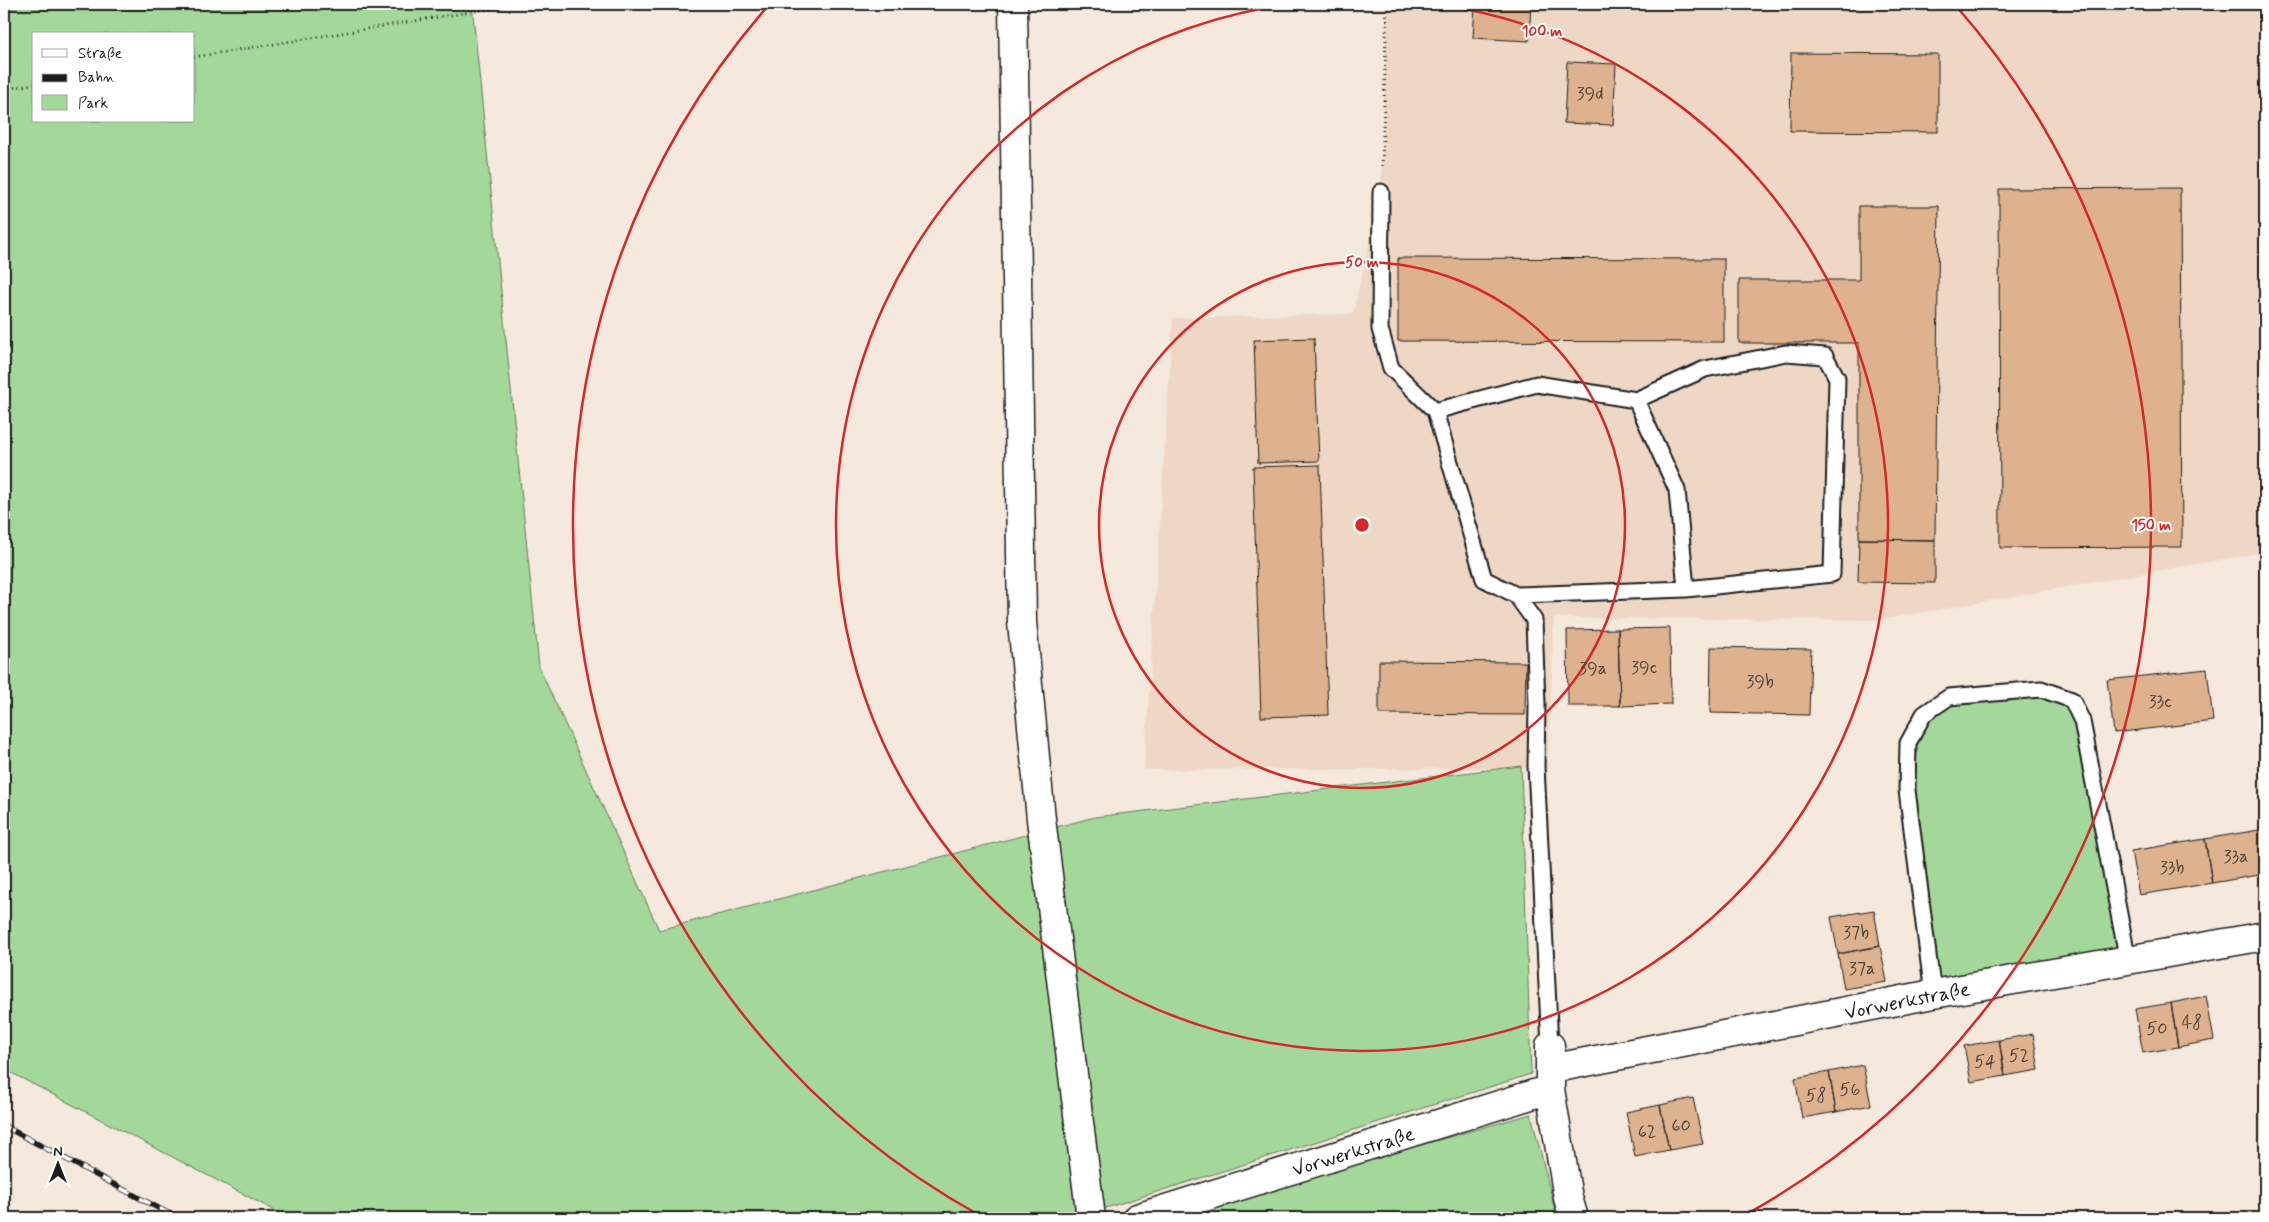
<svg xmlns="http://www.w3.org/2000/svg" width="2269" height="1222" viewBox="0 0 2269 1222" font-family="Mynerve,sans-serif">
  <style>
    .built { fill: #eed8c5 }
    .green { fill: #a4d89a; stroke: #607a5b; fill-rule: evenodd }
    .building { fill: #deb28e; stroke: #1c1c1c }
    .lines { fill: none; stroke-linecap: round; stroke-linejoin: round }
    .service-casing { stroke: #1c1c1c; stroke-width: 19 }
    .minor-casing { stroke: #1c1c1c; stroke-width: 31 }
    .path { stroke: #1c1c1c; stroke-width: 3; stroke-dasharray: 1 4; stroke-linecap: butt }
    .service { stroke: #fff; stroke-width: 15 }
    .minor { stroke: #fff; stroke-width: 28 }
    .rail-casing { stroke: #1c1c1c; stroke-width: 5.5 }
    .rail { stroke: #fff; stroke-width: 4; stroke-dasharray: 11; stroke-linecap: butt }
    .ring { fill: none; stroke: #d62828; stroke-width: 2.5 }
    .labels { text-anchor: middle; stroke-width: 4; stroke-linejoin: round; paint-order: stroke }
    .number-label { font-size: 18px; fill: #4c4238 }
    .street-label { font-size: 20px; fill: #1c1c1c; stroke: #fff }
    .centre { fill: #d62828; stroke: #fff; stroke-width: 2.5 }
    .ring-label { font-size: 15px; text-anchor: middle; font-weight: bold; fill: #d62828; stroke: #fff; stroke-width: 4; stroke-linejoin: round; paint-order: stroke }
  </style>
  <rect width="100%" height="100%" fill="#f5e8dd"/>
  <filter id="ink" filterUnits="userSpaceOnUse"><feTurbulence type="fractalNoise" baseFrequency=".02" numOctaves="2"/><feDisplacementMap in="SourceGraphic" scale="10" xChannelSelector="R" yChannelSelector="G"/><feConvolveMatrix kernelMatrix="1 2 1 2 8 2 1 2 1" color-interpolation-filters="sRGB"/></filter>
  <g filter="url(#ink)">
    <path class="built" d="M1387,4H2265V552L1879,620L1554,618L1548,768L1144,770L1173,318L1353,314L1381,192Z"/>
    <path class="green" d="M4,4H472L539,667L659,930L1095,817L1521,766L1531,1074L1074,1218H289L4,1069ZM34,34H194V121H34Z
      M2041,689L2072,700L2128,961L1933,994L1908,743L1949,697Z
      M1531,1114L1557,1218H1179L1297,1180Z"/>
    <path class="building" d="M1475,4H1531L1529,41L1473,38Z
      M1791,53L1938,54V132L1790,131Z
      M1567,62L1616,64L1613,125L1564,123Z
      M2180,188L2182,547L2000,548L1999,189Z
      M1859,206H1939L1935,540L1859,539V343H1739V280H1859Z
      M1398,258L1724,259V342L1398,341Z
      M1314,338L1319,461L1258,463L1254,340Z
      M1320,465L1328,715L1261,717L1253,467Z
      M1859,539L1935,540V583L1858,582Z
      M1670,628L1671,704L1620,706L1618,629Z
      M1618,629L1620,706H1568L1567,630Z
      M1711,647L1811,649L1809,715L1710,713Z
      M1379,661L1526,662L1525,715L1379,714Z
      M2207,669L2213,721L2114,733L2107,680Z
      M2265,829V874L2212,883L2205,839Z
      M2205,839L2212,883L2139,895L2131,851Z
      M1874,910L1880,946L1838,954L1831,917Z
      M1880,946L1887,982L1844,989L1838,954Z
      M2206,996L2214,1040L2178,1047L2171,1003Z
      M2171,1003L2178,1047L2143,1053L2135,1009Z
      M2033,1034L2039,1070L2005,1076L1999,1040Z
      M1999,1040L2005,1076L1971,1082L1964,1046Z
      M1863,1065L1871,1105L1836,1112L1829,1072Z
      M1829,1072L1836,1112L1802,1118L1795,1078Z
      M1693,1098L1703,1144L1669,1150L1660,1105Z
      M1660,1105L1669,1150L1635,1157L1626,1112Z"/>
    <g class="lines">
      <defs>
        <path id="service" d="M1381,192L1380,329L1391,368L1435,411L1484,579L1516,595L1534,620L1537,704L1536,766L1550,1046
          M1636,400L1677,490L1686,589
          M1435,411L1537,384L1636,400L1705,369L1786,353L1825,356L1837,378L1832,574L1686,589L1516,595
          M1933,994L1907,790L1908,743L1924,714L1949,697L2041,689L2072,700L2082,721L2128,961"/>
        <path id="minor" d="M1013,4L1022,622L1041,819L1091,1218
          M1550,1046V1089L1568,1198L1574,1218
          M1550,1069L1933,994L2265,936
          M1137,1218L1550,1089"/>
      </defs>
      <use href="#service" class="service-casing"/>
      <use href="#minor" class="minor-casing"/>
      <path class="path" d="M194,57L519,4
        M4,89L34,84
        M1382,166L1387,4"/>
      <use href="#service" class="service"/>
      <use href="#minor" class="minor"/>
      <defs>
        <path id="rail" d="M4,1126L177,1218"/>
      </defs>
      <use href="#rail" class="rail-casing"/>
      <use href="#rail" class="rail"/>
    </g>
  </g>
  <g class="ring">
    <circle cx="1362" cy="525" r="263"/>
    <path d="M1435 4A526 526 0 1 1 1289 4"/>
    <path d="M979 1215A789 789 0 0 1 767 7M1957 7A789 789 0 0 1 1745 1215"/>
  </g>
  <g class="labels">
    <g class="number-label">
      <text x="1590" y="99">39d</text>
      <text x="1644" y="673">39c</text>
      <text x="1593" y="674">39a</text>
      <text x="1760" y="687">39b</text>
      <text x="2160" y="707">33c</text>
      <text x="2236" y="862">33a</text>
      <text x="2172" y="873">33b</text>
      <text x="1856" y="938">37b</text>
      <text x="1862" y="974">37a</text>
      <text x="2192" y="1028">48</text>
      <text x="2157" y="1034">50</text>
      <text x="2019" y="1061">52</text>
      <text x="1985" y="1067">54</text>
      <text x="1850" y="1095">56</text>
      <text x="1816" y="1101">58</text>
      <text x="1681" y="1131">60</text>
      <text x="1647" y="1137">62</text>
    </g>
    <g class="street-label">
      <text transform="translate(1907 1000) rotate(-11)" y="7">Vorwerkstraße</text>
      <text transform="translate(1353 1151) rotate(-17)" y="7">Vorwerkstraße</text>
    </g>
  </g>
  <circle cx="1362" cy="525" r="8" class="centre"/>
  <g class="ring-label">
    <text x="1542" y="36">100 m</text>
    <text x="1362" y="267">50 m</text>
    <text x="2151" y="530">150 m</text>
  </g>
  <rect width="2269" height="1222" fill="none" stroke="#fff" stroke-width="20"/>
  <rect x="10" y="10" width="2249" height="1202" fill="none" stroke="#1c1c1c" stroke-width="2" filter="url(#ink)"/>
  <rect x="32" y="32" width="162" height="90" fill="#ffffff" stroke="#a4a4a4"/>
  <rect x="42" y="49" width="25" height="8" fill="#ffffff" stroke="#a4a4a4"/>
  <text x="78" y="58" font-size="15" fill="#1c1c1c">Straße</text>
  <rect x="42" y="74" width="25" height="8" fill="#1c1c1c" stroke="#a4a4a4"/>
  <text x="78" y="82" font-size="15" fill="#1c1c1c">Bahn</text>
  <rect x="42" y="95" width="25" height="15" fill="#a4d89a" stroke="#a4a4a4"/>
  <text x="78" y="108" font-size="15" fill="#1c1c1c">Park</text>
  <g transform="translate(58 1164)" stroke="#ffffff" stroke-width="4" paint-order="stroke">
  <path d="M0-4L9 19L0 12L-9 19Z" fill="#1c1c1c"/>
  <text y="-8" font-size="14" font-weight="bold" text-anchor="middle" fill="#1c1c1c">N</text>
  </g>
</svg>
